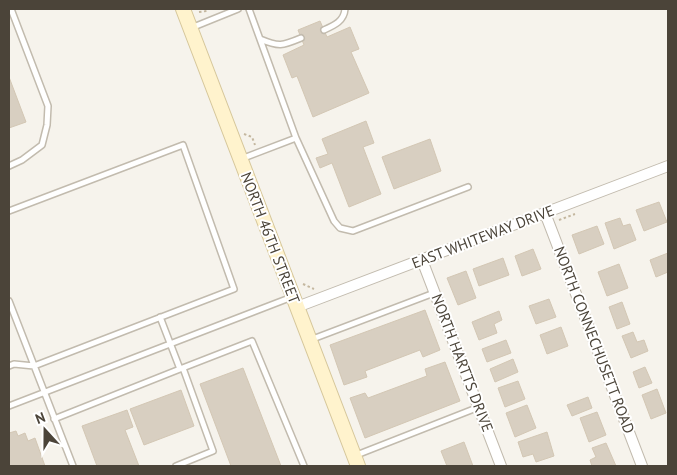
<svg xmlns="http://www.w3.org/2000/svg" width="677" height="475" viewBox="0 0 677 475" font-family="'PT Sans',sans-serif">
  <style>
    .building { fill: #d8cfc1; stroke: #d3c7b4 }
    .lines { fill: none; stroke-linecap: round; stroke-linejoin: round }
    .lane-casing { stroke: #c2bbae; stroke-width: 8 }
    .street-casing { stroke: #c2bbae; stroke-width: 12 }
    .secondary-casing { stroke: #d6c79b; stroke-width: 16 }
    .path { stroke: #c4b79f; stroke-width: 2; stroke-dasharray: 2.5 2.5; stroke-linecap: butt }
    .lane { stroke: #fff; stroke-width: 5 }
    .street { stroke: #fff; stroke-width: 10 }
    .secondary { stroke: #fff3cd; stroke-width: 14 }
    .labels { text-anchor: middle; stroke-width: 4; stroke-linejoin: round; paint-order: stroke }
    .street-label { font-size: 15px; fill: #4b4439; stroke: #fff }
  </style>
  <rect width="100%" height="100%" fill="#f6f3ec"/>
  <path class="building" d="M320,21L327,37L350,27L359,49L351,52L369,93L313,117L297,76L292,78L283,55L304,45L298,30Z
    M9,77L26,122L9,128Z
    M366,121L374,143L363,147L381,194L349,207L332,163L320,168L316,158L328,154L322,139Z
    M430,139L441,171L394,189L382,157Z
    M659,202L667,222L644,231L636,210Z
    M620,218L623,226L630,224L636,240L614,249L605,223Z
    M597,226L604,244L579,254L572,235Z
    M533,249L541,269L522,276L515,256Z
    M668,253V272L656,277L650,260Z
    M503,258L509,275L479,286L473,269Z
    M619,264L628,288L607,296L598,272Z
    M466,271L476,298L458,305L447,278Z
    M549,299L556,317L536,324L529,306Z
    M622,302L630,324L617,329L609,307Z
    M425,310L440,350L423,357L420,350L365,371L367,377L344,385L330,345Z
    M499,311L502,320L494,324L497,333L479,340L472,322Z
    M561,327L568,346L547,354L540,335Z
    M633,332L637,342L644,340L648,351L631,358L622,336Z
    M506,340L511,353L487,362L482,349Z
    M513,359L518,372L495,382L490,369Z
    M445,362L460,401L365,438L350,398L365,393L368,398L427,376L425,369Z
    M645,367L652,383L639,388L633,372Z
    M243,368L281,466H231L200,384Z
    M518,381L525,399L505,407L498,388Z
    M657,389L666,413L651,419L642,395Z
    M181,390L194,426L144,445L130,409Z
    M588,397L592,408L572,416L567,405Z
    M527,405L536,428L515,437L506,413Z
    M127,410L133,427L125,430L139,466H97L82,426Z
    M597,412L606,435L589,442L580,418Z
    M16,431L18,436L25,433L28,441L35,438L45,466H9V433Z
    M547,432L554,456L536,462L533,454L523,457L518,442Z
    M464,442L473,466H447L441,451Z
    M606,443L616,466H592L590,460L596,457L592,448Z"/>
  <g class="lines">
    <defs>
      <path id="lane" d="M191,28L238,9
        M324,30C335,25 344,21 345,9
        M260,39C279,47 282,46 301,38
        M296,138L334,221L340,228L353,231L468,187
        M241,159L296,138L249,9
        M9,166L22,160L42,145L47,125L48,106L11,9
        M9,211L183,145L234,289L34,366L14,364L9,366
        M9,301L73,466
        M160,317L180,369L252,341L304,466
        M310,340L434,293
        M9,406L292,297
        M54,419L180,369
        M354,456L479,407
        M176,466L213,451L183,368"/>
      <path id="street" d="M545,213L642,466
        M422,260L501,466
        M297,307L668,166"/>
      <path id="secondary" d="M183,9L358,466"/>
    </defs>
    <use href="#lane" class="lane-casing"/>
    <use href="#street" class="street-casing"/>
    <use href="#secondary" class="secondary-casing"/>
    <path class="path" d="M199,12L207,11
      M244,134L252,137L255,145
      M559,220L575,214
      M303,284L314,289"/>
    <use href="#lane" class="lane"/>
    <use href="#street" class="street"/>
    <use href="#secondary" class="secondary"/>
  </g>
  <g class="labels">
    <g class="street-label">
      <text transform="translate(483 237) rotate(-21)" y="5">EAST WHITEWAY DRIVE</text>
      <text transform="translate(270 238) rotate(69)" y="5">NORTH 46TH STREET</text>
      <text transform="translate(594 340) rotate(69)" y="5">NORTH CONNECHUSETT ROAD</text>
      <text transform="translate(462 363) rotate(69)" y="5">NORTH HARTTS DRIVE</text>
    </g>
  </g>
  <rect width="677" height="475" fill="none" stroke="#4b4439" stroke-width="20"/>
  <g transform="translate(45 430) rotate(339)" stroke="#ffffff" stroke-width="4" paint-order="stroke">
  <path d="M0-4L9 19L0 12L-9 19Z" fill="#4b4439"/>
  <text y="-8" font-size="14" font-weight="bold" text-anchor="middle" fill="#4b4439">N</text>
  </g>
</svg>
